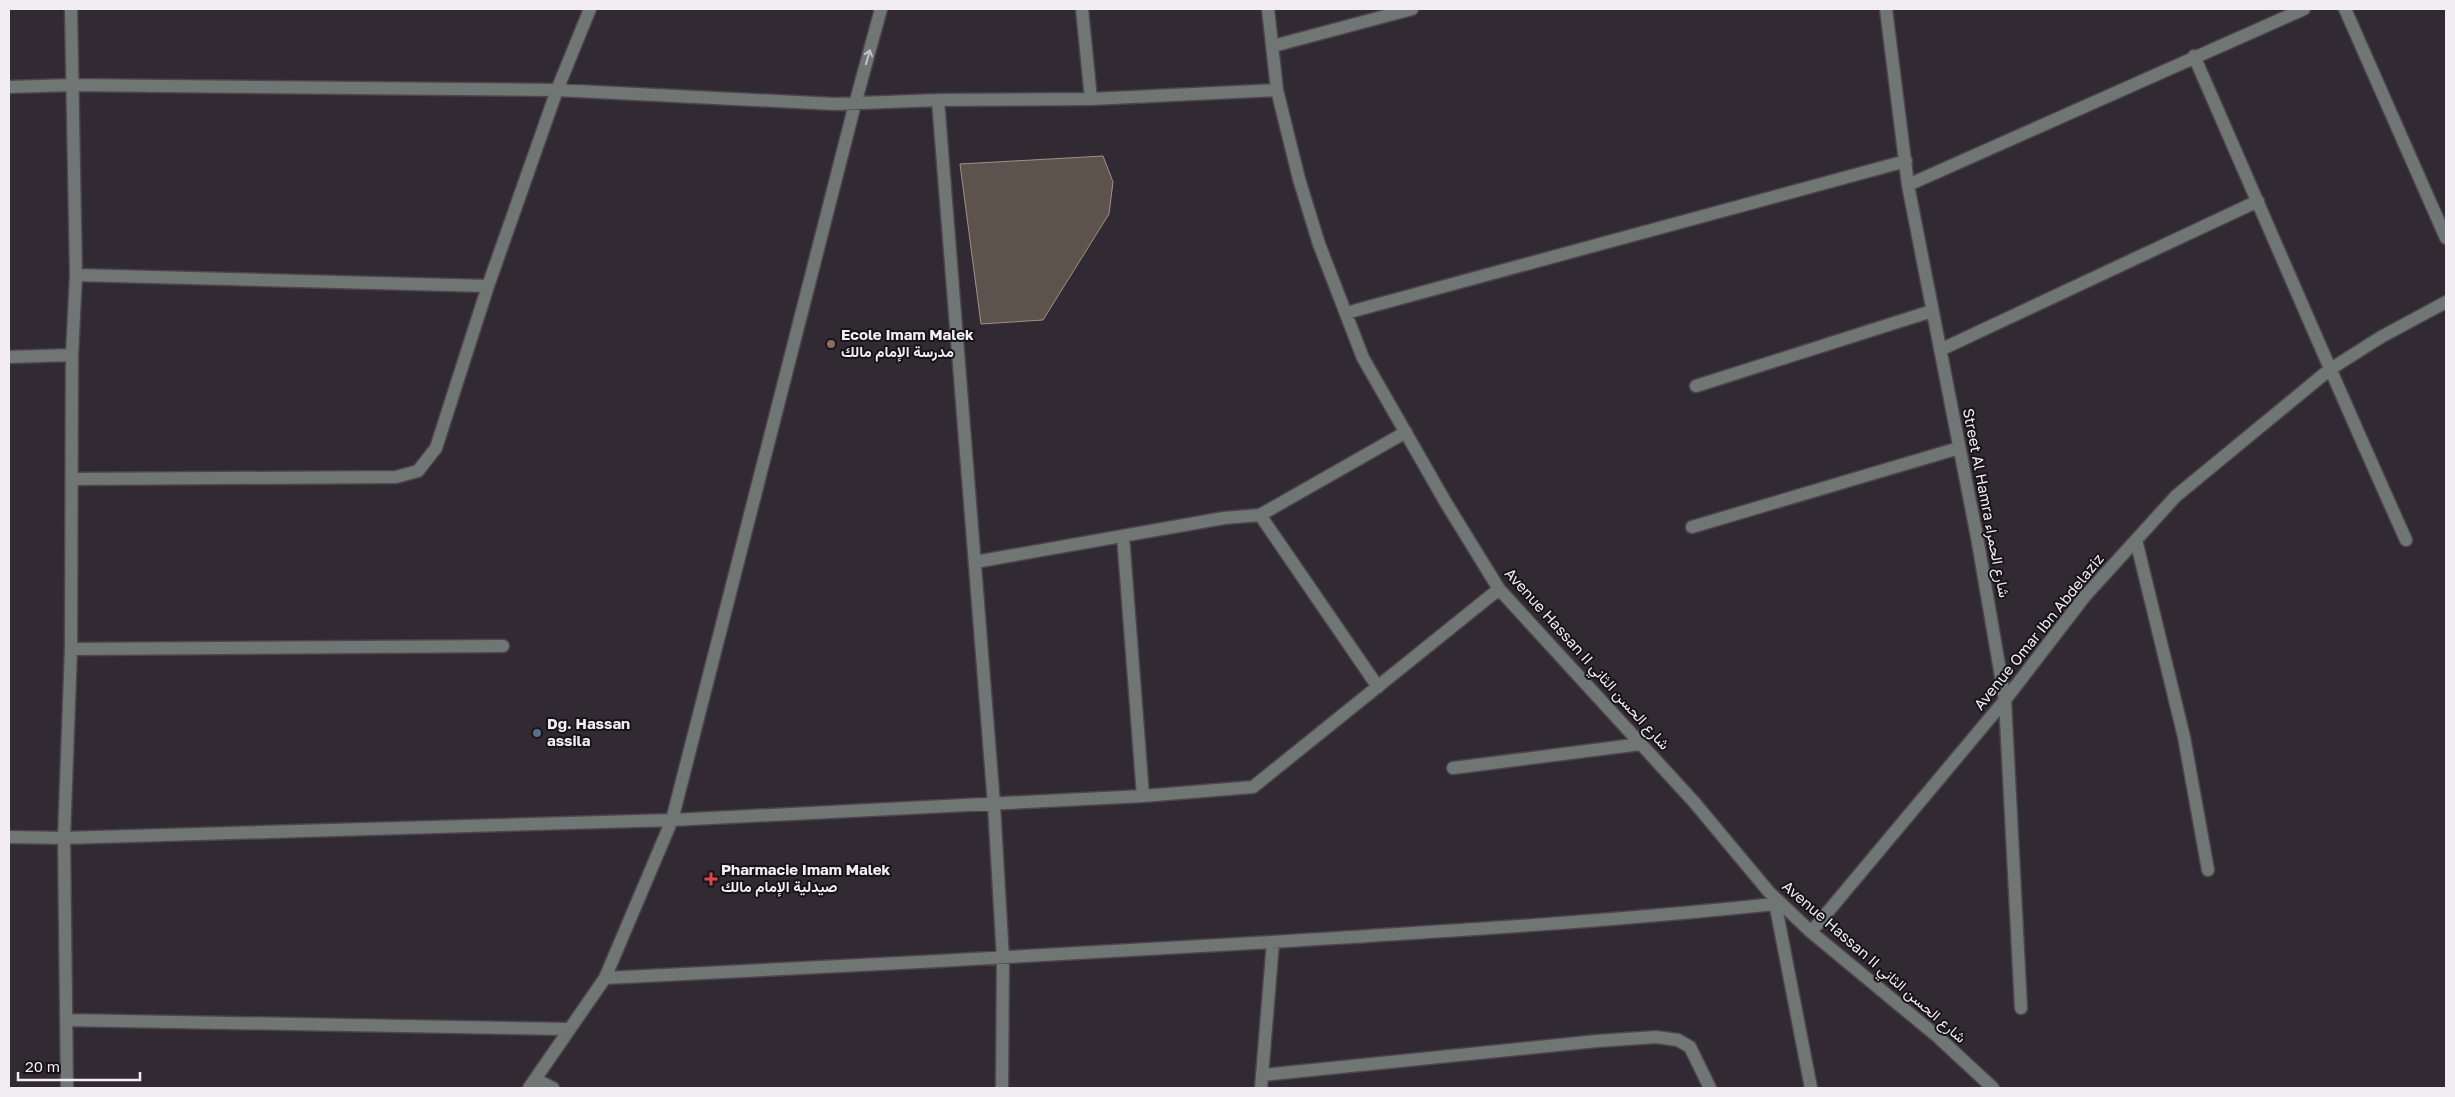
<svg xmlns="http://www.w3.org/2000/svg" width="2455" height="1097" viewBox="0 0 2455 1097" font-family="'Golos Text',Vazirmatn,sans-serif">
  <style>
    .building { fill: #5e534c; stroke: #9d9189 }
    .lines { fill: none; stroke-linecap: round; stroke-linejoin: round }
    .minor-casing { stroke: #4d454e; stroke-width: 15 }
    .minor { stroke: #6f7674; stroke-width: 12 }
    .oneway { stroke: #c4c3c7 }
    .education-dot { fill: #8d6e63; stroke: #171418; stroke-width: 2 }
    .service-dot { fill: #5c6f8a; stroke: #171418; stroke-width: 2 }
    .health-dot { fill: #e0444e; stroke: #171418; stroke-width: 2 }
    .labels { text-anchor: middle; stroke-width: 4; stroke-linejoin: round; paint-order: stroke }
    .poi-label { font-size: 15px; font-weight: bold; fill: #f2edf3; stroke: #171418; text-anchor: start }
    .street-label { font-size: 15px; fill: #f2edf3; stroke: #171418 }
  </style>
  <rect width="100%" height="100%" fill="#322a33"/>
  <path class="building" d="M1103,156L1113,182L1109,214L1043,320L981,324L960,164Z"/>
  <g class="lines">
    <defs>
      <path id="minor" d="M1082,9L1091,99
        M1268,9L1277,90L1299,179L1319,244L1363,358L1446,503L1499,589L1694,802L1769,892L1811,932L1938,1037L1993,1088
        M1886,9L1908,185L1977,537L2005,700L2021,1008
        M2345,9L2446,238
        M1273,46L1412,9
        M2194,56C2265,218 2334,380 2406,540
        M9,87L72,85L557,90L835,104L938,100L1091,99L1277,90
        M938,100L994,805L1003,959L1002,1088
        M1908,185L2304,9
        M76,275L488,286
        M1346,313L1906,161
        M1940,350L2258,201
        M9,357L72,355
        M1696,386L1932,311
        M72,479L396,477L418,471L436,448L488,286L557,90L590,9
        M1260,515L1378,687
        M1692,527L1959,448
        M1123,536L1143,796
        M2136,540L2184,737L2208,870
        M975,562L1224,518L1260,515L1406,432
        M71,649L503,646
        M1453,768L1641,744
        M9,837L64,838L672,820L1143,796L1253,787L1499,589
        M1774,897L1811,1088
        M1811,932L2005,700L2085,596L2176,496L2329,370L2381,337L2446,302
        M605,978C833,967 1060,955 1288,941C1451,931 1613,921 1775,904
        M66,1020L569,1029
        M1263,1075L1597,1041L1656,1037L1678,1040L1690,1047L1710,1088
        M535,1079L553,1088
        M67,1088L64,838L71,649L72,355L76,275L71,9
        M529,1088L605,978L672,820L855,104L881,9
        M1261,1088L1273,942"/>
    </defs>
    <use href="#minor" class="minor-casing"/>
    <use href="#minor" class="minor"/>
  </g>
  <defs><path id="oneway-shaft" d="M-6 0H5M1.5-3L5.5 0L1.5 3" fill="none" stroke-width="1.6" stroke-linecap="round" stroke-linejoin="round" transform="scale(1.25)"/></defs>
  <use class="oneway" href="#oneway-shaft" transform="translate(868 57) rotate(-74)"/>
  <circle class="education-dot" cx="831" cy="344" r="5"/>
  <circle class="service-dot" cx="537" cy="733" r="5"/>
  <path class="health-dot" d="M708.5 871.5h5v5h5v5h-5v5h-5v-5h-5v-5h5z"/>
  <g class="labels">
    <g class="poi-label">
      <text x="841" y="340">Ecole Imam Malek<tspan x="841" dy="17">مدرسة الإمام مالك</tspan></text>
      <text x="547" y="729">Dg. Hassan<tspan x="547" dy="17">assila</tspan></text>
      <text x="721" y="875">Pharmacie Imam Malek<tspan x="721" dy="17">صيدلية الإمام مالك</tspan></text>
    </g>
    <g class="street-label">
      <text transform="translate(1986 503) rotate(79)" y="5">Street Al Hamra شارع الحمراء</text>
      <text transform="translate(2039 632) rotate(-51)" y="5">Avenue Omar Ibn Abdelaziz</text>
      <text transform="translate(1587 659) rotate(48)" y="5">Avenue Hassan II شارع الحسن الثاني</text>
      <text transform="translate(1874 962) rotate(41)" y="5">Avenue Hassan II شارع الحسن الثاني</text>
    </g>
  </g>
  <rect width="2455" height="1097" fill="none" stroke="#f2edf3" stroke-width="20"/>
  <path d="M18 1072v8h122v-8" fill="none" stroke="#f2edf3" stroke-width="2.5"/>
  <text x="25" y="1072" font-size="15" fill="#f2edf3" stroke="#171418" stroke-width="4" paint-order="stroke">20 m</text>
</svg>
